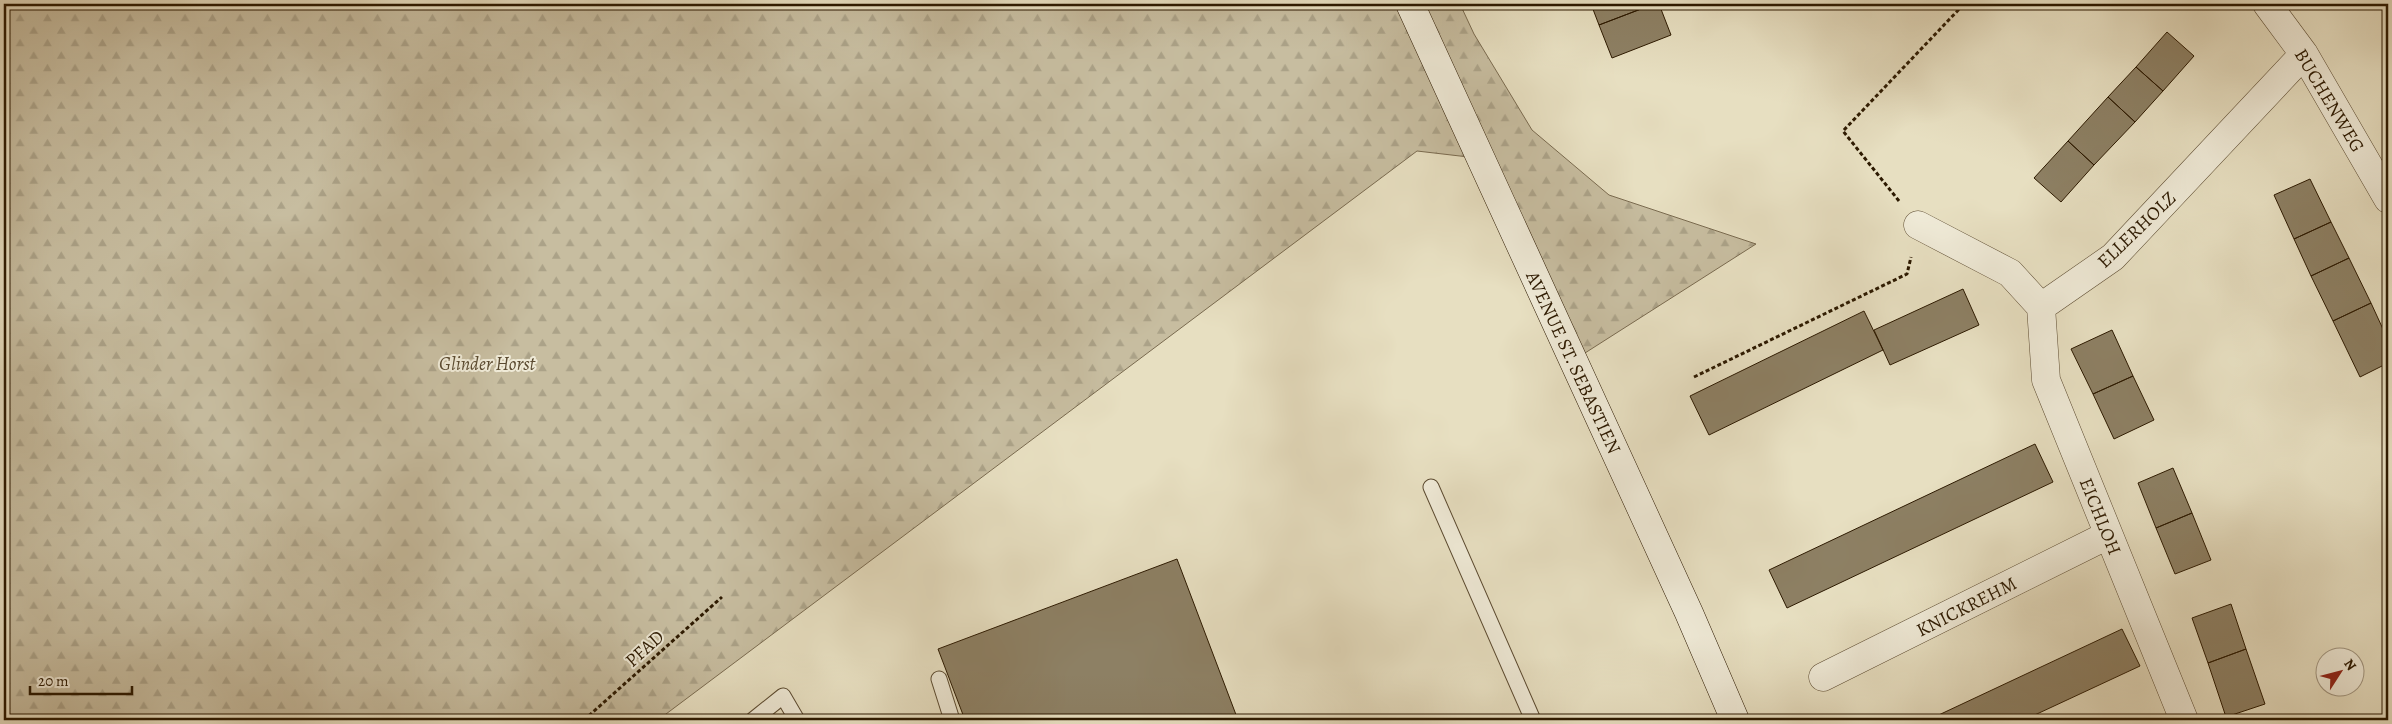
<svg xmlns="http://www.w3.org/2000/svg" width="2392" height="724" viewBox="0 0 2392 724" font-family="Alegreya,serif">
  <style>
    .forest { fill: url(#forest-firs); stroke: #7a6b50 }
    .building { fill: #8d8064; stroke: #2c1900 }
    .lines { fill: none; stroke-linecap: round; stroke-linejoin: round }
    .lane-casing { stroke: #5b4a30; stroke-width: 17 }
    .street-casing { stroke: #5b4a30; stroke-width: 29 }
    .secondary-casing { stroke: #2c1900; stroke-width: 29 }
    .path { stroke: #2c1900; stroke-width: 3; stroke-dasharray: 4 2.5; stroke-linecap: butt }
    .lane { stroke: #efead7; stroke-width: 15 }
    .street { stroke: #efead7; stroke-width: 28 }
    .secondary { stroke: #efead7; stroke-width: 28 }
    .labels { text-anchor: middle; stroke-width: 4; stroke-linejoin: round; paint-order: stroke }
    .street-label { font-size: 19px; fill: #2c1900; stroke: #efead7 }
    .park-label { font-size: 19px; font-style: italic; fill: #5a4a30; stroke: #efead7 }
  </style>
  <defs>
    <pattern id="forest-firs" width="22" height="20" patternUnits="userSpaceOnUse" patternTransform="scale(1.25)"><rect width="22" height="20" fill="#c7bda0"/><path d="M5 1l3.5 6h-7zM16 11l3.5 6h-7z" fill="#aba288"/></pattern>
  </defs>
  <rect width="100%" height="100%" fill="#e7dfc1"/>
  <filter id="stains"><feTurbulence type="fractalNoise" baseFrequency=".004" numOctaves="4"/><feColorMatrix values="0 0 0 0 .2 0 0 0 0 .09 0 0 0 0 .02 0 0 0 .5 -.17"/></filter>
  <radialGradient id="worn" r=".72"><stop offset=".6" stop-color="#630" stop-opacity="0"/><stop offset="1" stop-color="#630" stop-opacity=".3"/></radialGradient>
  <path class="forest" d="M4,4H1460L1474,34L1532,130L1609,195L1756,244L1574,360L1477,158L1417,151L658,720H4Z"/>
  <path class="building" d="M1591,4H1654L1599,25Z
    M1654,4H1659L1671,35L1612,58L1599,25Z
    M2167,32L2194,56L2163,91L2136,67Z
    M2136,67L2163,91L2135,122L2108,97Z
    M2108,97L2135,122L2094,165L2068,141Z
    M2068,141L2094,165L2061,202L2034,178Z
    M2310,179L2331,222L2294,239L2274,195Z
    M2331,222L2349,258L2311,276L2294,239Z
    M2349,258L2371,303L2333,321L2311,276Z
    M1963,289L1979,325L1890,365L1874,330Z
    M2371,303L2388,340V363L2360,377L2333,321Z
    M1864,311L1883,350L1709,435L1690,396Z
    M2112,330L2133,376L2093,394L2071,349Z
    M2133,376L2154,420L2114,439L2093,394Z
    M2035,444L2053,482L1787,608L1769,570Z
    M2173,468L2192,513L2156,528L2138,483Z
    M2192,513L2211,560L2175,574L2156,528Z
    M1177,559L1238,720H965L938,649Z
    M2231,604L2246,649L2208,663L2192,618Z
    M2122,629L2140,666L2024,720H1928Z
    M2246,649L2265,704L2226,717L2208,663Z"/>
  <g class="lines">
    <defs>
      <path id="lane" d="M1431,487L1533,720
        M939,679L952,720
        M753,720L783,696L797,720"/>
      <path id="street" d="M2267,4L2304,54L2388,199
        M1918,225L2010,273L2041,307L2113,257L2304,54
        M2041,307L2046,380L2184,720
        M1823,677L2108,535"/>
      <path id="secondary" d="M1410,4L1689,613L1735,720"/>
    </defs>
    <use href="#lane" class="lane-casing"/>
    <use href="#street" class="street-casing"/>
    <use href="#secondary" class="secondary-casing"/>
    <path class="path" d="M1899,201L1843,131L1964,4
      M1694,377L1907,274L1911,257
      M584,720L722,597"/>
    <use href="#lane" class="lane"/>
    <use href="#street" class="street"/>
    <use href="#secondary" class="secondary"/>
  </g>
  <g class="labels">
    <g class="street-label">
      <text transform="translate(2330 100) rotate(59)" y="7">BUCHENWEG</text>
      <text transform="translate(2136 229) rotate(-44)" y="7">ELLERHOLZ</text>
      <text transform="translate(1574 362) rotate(65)" y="7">AVENUE ST. SEBASTIEN</text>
      <text transform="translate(2101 516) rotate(68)" y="7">EICHLOH</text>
      <text transform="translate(1966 606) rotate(-27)" y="7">KNICKREHM</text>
      <text transform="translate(644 648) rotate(-42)" y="7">PFAD</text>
    </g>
    <g class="park-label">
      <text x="487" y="370">Glinder Horst</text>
    </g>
  </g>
  <rect width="2392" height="724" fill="none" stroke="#e7dfc1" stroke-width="20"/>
  <rect x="5" y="5" width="2382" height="714" fill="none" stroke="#2c1900" stroke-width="2.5"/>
  <rect x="10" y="10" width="2372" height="704" fill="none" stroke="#2c1900"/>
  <g transform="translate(2340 672) rotate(54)"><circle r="24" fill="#efead7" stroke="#a19681"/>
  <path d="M0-4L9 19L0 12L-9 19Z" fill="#8f2418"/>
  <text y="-8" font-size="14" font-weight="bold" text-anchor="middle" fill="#2c1900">N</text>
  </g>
  <path d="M30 686v8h102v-8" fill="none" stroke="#2c1900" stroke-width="2.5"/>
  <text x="38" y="686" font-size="15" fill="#2c1900" stroke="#efead7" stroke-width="4" paint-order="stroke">20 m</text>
  <rect width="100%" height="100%" filter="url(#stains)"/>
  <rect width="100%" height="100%" fill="url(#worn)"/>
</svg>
